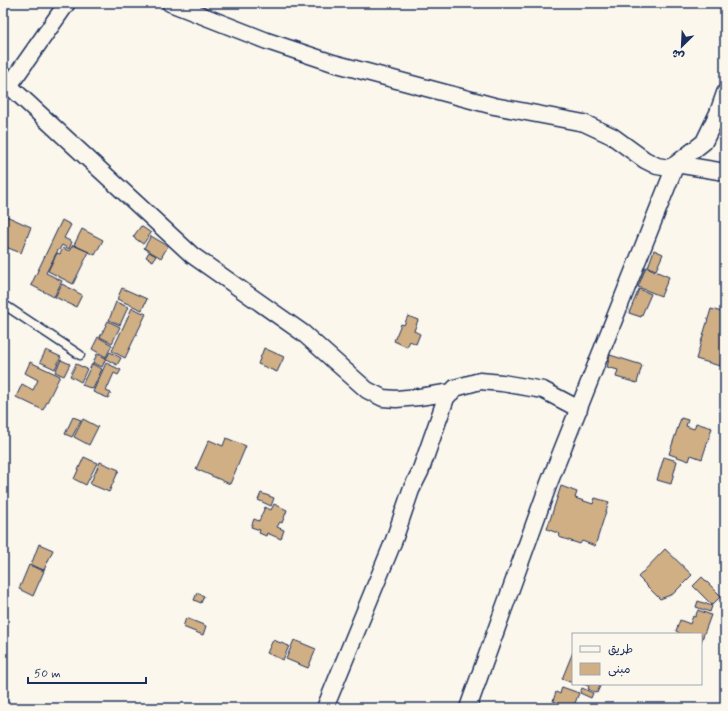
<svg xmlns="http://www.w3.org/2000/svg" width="728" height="711" viewBox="0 0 728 711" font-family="Mynerve,'Playpen Sans Arabic',sans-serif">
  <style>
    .building { fill: #d1af84; stroke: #1b2f5e }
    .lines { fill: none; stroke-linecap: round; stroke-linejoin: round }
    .lane-casing { stroke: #1b2f5e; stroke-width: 11 }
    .street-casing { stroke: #1b2f5e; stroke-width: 19 }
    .lane { stroke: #fbf7ec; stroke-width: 8 }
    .street { stroke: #fbf7ec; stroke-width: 16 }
  </style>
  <rect width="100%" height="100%" fill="#fbf7ec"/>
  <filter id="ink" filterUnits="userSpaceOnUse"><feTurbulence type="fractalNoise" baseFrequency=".025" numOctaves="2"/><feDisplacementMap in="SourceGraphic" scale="8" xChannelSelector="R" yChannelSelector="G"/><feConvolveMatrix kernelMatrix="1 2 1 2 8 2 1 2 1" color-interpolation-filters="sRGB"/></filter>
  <g filter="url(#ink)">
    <path class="building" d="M4,215L31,227L21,253L3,246V219Z
      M62,220L71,225L64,238L72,242L69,249L62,245L59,250H58L46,273L62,281L54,297L31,285Z
      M141,226L151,233L143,244L133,237Z
      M82,229L103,240L95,255L74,245Z
      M151,236L168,246L161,258L144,248Z
      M73,245L89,252L73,284L48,271L57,253L60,254L63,248L69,251Z
      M654,250L663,254L656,270L648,267Z
      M149,252L156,256L153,261L146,257Z
      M646,267L669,277L661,296L638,287Z
      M62,284L82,295L76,307L55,297Z
      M122,288L147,299L142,310L117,299Z
      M639,289L651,294L641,317L629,313Z
      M116,302L128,307L120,325L109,320Z
      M132,308L146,314L125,358L112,351Z
      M711,309L725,313V357L722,356L720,366L696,359Z
      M408,316L418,320L414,331L420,334L416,344L410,341L407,347L394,341L401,324L404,325Z
      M108,321L120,327L112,343L100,337Z
      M98,337L112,345L106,357L92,349Z
      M264,348L284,357L277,372L258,364Z
      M46,350L61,357L55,369L40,362Z
      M110,352L121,358L117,365L106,359Z
      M97,354L106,358L102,367L93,363Z
      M610,355L642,365L637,383L616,377L618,370L607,367Z
      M61,360L70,364L64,376L55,372Z
      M30,362L60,376L43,410L16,397L22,384L33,390L38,380L25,373Z
      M106,363L121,370L118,375L114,373L106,391L111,393L108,398L93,392Z
      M76,364L87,369L81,382L70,376Z
      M92,364L102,369L93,389L82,385Z
      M73,417L81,420L72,437L65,434Z
      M681,418L688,420L686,426L694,429L696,423L712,428L702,459L691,455L689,461L669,454Z
      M83,419L98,427L89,445L74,437Z
      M226,438L246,446L230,484L196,469L209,440L223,446Z
      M84,457L97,463L86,485L74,479Z
      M664,457L677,461L671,484L657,480Z
      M100,462L119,470L109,492L90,484Z
      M561,486L577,492L575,498L593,504L595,498L609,502L595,546L582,541L580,544L559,537L560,534L547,529Z
      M261,493L274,498L271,506L258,500Z
      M274,504L287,510L282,523L280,522L277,527L284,530L281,539L267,533L266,536L259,533L260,530L251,527L254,519L259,521L265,507L271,510Z
      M39,544L53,550L44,570L31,565Z
      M665,549L692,575L673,594L660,599L638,577Z
      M725,555V569L721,568Z
      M29,565L44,571L33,596L19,589Z
      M702,577L721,596L712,605L693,586Z
      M197,593L204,596L201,603L194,600Z
      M698,601L712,606L710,612L696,607Z
      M698,610L711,615L701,642V634H681L676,631L680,620L690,624L693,616L695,617Z
      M186,618L206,626L203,635L183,627Z
      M273,640L289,646L283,660L267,653Z
      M294,640L316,649L308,668L286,659Z
      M573,652V683L562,679Z
      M583,684H601L597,693L588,689L589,686Z
      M562,687L579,693L573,708H554L556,702L553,701L556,692L560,694Z
      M582,688L593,693L591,698L580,693Z
      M3,698L7,700L4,708H3Z"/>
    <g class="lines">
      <defs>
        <path id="lane" d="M3,304L80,355"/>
        <path id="street" d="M170,3L267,41L333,63L494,106L584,123L612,136L645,160L657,166L669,168L676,164L704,142L718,113L725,93
          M3,80L192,255L303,333L367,390L383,398L396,399L419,397L452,392
          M9,86L67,3
          M676,164L725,172
          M325,708L394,540L411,490L420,472L446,398L455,388L480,381L502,383L543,390L579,409
          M468,708L549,483L676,164"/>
      </defs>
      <use href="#lane" class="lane-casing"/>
      <use href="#street" class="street-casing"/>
      <use href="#lane" class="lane"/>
      <use href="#street" class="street"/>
    </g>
  </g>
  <rect width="728" height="711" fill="none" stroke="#fbf7ec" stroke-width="16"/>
  <rect x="8" y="8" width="712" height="695" fill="none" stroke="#1b2f5e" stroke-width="1.5" filter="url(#ink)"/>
  <rect x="572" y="633" width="130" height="52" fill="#fbf7ec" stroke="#a1a7b3"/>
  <rect x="580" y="646" width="20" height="6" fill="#fbf7ec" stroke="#a1a7b3"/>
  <text x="608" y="653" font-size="12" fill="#1b2f5e">طريق</text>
  <rect x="580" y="663" width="20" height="12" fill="#d1af84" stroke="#a1a7b3"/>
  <text x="608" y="673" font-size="12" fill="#1b2f5e">مبنى</text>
  <g transform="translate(682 46) rotate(204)" stroke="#fbf7ec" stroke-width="3" paint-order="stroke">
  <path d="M0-3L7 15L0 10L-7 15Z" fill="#1b2f5e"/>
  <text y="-6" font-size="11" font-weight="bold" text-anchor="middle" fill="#1b2f5e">ش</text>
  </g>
  <path d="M28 677v6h118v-6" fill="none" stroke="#1b2f5e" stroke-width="2"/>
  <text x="34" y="677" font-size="12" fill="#1b2f5e" stroke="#fbf7ec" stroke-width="3" paint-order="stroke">50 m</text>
</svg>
